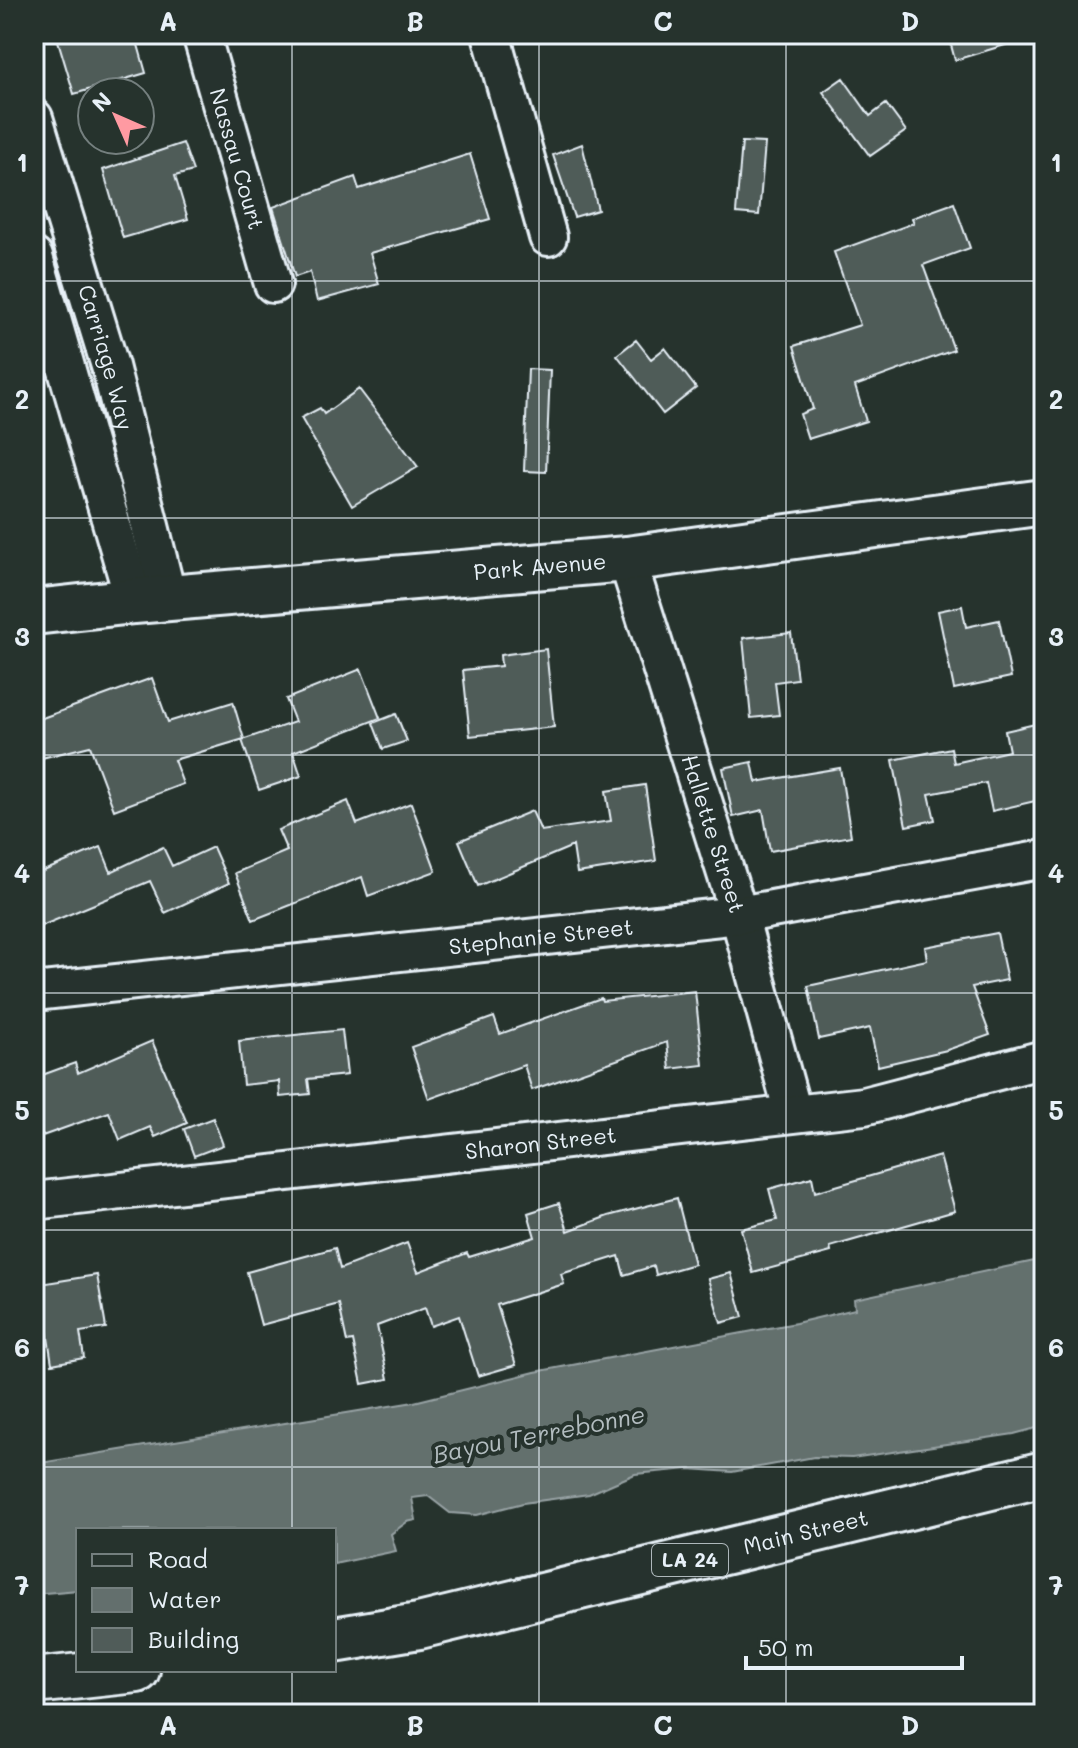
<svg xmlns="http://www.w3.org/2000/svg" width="1078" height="1748" viewBox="0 0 1078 1748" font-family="Mali,sans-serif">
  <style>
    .water { fill: #636f6d; stroke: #98a3a5; stroke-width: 2 }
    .building { fill: #505c59; stroke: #e8f1f8; stroke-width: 2 }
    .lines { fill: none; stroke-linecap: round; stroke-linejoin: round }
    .minor-casing { stroke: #e8f1f8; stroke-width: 42 }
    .major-casing { stroke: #e8f1f8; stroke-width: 50 }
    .minor { stroke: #26332d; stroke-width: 36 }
    .major { stroke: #26332d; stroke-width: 44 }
    .grid { fill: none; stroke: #e8f1f8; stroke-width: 2; stroke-opacity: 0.55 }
    .labels { text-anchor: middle; stroke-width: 8; stroke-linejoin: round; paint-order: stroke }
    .shield { fill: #26332d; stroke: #aeb8bb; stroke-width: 2 }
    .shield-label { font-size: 20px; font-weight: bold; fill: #e8f1f8 }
    .street-label { font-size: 22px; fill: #e8f1f8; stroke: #26332d }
    .water-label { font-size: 24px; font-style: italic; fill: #b3bdc0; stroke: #26332d }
    .neatline { fill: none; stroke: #e8f1f8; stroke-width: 3 }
    .grid-label { font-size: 26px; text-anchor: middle; font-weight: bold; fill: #e8f1f8 }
  </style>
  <rect width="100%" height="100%" fill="#26332d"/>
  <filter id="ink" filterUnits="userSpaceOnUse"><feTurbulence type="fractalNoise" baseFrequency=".0125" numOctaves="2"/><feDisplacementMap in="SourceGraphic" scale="16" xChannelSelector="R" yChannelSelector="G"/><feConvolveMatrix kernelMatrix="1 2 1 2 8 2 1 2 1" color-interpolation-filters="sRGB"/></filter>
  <g filter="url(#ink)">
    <path class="water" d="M1044,1259V1426L1014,1434L852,1458L814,1457L732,1472L689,1469L635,1474L589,1494L523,1503L477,1515L450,1513L428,1496L412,1498L416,1520L407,1522L391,1534L396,1551L334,1564V1530H78V1590L34,1594V1464L414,1402L535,1372L796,1323L855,1309L854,1299Z"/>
    <path class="building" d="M56,34H135L146,73L74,94Z
      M948,34H1021L1022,40L955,60Z
      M843,78L870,116L886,104L906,131L870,156L823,92Z
      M742,142L765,143L759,215L736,213Z
      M183,143L193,171L175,176L188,219L123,238L103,170Z
      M582,144L598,210L574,217L553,155Z
      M470,154L490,219L370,253L379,284L317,301L310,272L295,277L273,207L355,177L359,189Z
      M954,203L970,248L923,265L954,350L855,386L866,421L808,439L800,414L813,409L794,346L860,325L834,252L914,223L912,218Z
      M636,340L651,359L665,348L696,388L663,414L617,355Z
      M528,369L550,370L546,472L524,471Z
      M359,389L418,467L352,506L301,418L320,408L324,414Z
      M962,606L966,627L999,620L1011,677L954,689L938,611Z
      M791,633L797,679L775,682L779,715L751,718L743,638Z
      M546,649L554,727L470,736L463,670L501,666L500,655Z
      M361,669L380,718L293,752L301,776L259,790L242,740L295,722L286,699Z
      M152,678L168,722L233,702L244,739L174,760L183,784L114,810L90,746L34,760V721Z
      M396,714L407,741L383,749L373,723Z
      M1044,722V799L992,811L986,783L929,794L935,820L906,826L893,760L951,748L954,763L1009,751L1005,731Z
      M752,762L756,782L840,768L851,836L770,851L763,810L733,817L723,768Z
      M645,785L656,861L577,873L573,846L478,886L459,841L532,811L541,831L611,821L606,791Z
      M348,801L357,824L411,803L436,871L368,896L362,877L253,920L235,873L287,851L278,830Z
      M101,847L111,872L163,847L172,866L213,847L229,883L165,913L150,881L34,929V875Z
      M997,933L1007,980L972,987L990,1035L947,1050L878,1066L870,1028L819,1039L808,986L927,960L925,947Z
      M695,991L703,1065L670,1069L667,1042L532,1090L524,1065L429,1099L411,1047L494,1017L500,1034L601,998L602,1001Z
      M342,1030L347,1075L308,1079L310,1094L280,1097L279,1081L243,1085L239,1041Z
      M152,1041L187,1123L155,1137L150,1127L120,1140L109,1112L34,1139V1078L75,1063L78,1073Z
      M213,1118L223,1145L194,1156L184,1129Z
      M940,1156L955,1211L830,1247L831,1252L753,1273L741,1229L777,1220L769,1189L812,1177L815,1192Z
      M677,1198L694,1264L656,1275L654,1266L624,1275L619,1256L561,1274L564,1284L497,1305L516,1365L478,1376L459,1316L431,1326L425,1308L377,1326L388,1379L362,1384L353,1341L347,1342L339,1304L261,1325L247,1272L335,1248L340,1269L407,1243L418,1272L467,1253L469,1257L535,1237L528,1213L559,1203L568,1231L608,1216Z
      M731,1273L743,1317L721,1323L708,1279Z
      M97,1275L106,1328L80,1332L84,1358L52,1364L40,1284Z"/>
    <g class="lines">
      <defs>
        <g id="minor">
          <path id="s1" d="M201,34L273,284"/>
          <path d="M491,34L548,237"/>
          <path id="s2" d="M34,118L110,366L168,598"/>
          <path d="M34,257L134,601"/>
          <path id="s3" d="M627,559L739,915L793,1113"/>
          <path id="s4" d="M34,992L739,915L1044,859"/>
          <path id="s5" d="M34,1201L864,1106L1044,1059"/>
        </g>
        <g id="major">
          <path id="s6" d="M34,612L134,601L627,559L1044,502"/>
          <path id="s7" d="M334,1640L419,1626L1044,1474"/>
          <path d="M34,1681L137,1670"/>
        </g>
      </defs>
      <use href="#minor" class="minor-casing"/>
      <use href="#major" class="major-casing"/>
      <use href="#minor" class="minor"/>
      <use href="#major" class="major"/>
    </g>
  </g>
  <path class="grid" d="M292,34V1530M539,34V1714M786,34V1714M34,281H1044M34,518H1044M34,755H1044M34,993H1044M34,1230H1044M34,1467H1044M292,1670V1714"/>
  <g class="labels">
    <rect class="shield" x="652" y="1544" width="76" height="32" rx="6"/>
    <g class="shield-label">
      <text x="690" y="1567">LA 24</text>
    </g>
    <g class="street-label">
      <text dy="8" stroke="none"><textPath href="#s1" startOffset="130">Nassau Court</textPath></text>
      <text dy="8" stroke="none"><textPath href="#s2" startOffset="250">Carriage Way</textPath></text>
      <text dy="8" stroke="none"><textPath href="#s6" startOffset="508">Park Avenue</textPath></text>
      <text dy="8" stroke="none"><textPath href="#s3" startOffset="288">Hallette Street</textPath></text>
      <text dy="8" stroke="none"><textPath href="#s4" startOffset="510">Stephanie Street</textPath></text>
      <text dy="8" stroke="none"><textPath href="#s5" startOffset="510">Sharon Street</textPath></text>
      <text dy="8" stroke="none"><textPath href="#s7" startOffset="484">Main Street</textPath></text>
    </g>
    <g class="water-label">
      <text transform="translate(539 1435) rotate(-11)" y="8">Bayou Terrebonne</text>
    </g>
  </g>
  <rect width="1078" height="1748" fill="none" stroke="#26332d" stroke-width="88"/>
  <rect x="76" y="1528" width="260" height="144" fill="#26332d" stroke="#747f7e" stroke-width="2"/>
  <rect x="92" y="1554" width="40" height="12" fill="#26332d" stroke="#747f7e" stroke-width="2"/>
  <text x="148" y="1568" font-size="24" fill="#e8f1f8">Road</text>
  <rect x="92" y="1588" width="40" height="24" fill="#636f6d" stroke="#747f7e" stroke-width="2"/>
  <text x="148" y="1608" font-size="24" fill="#e8f1f8">Water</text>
  <rect x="92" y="1628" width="40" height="24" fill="#505c59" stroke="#747f7e" stroke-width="2"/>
  <text x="148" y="1648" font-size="24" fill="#e8f1f8">Building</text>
  <g transform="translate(116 116) rotate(315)"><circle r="38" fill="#26332d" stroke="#747f7e" stroke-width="2"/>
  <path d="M0-6L14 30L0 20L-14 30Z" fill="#ff9aa2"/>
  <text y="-12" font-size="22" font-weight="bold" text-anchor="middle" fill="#e8f1f8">N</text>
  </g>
  <path d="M746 1656v12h216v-12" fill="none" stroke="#e8f1f8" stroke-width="4"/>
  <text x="758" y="1656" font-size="24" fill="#e8f1f8" stroke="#26332d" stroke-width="6" paint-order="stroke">50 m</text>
  <rect x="44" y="44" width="990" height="1660" class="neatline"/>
  <g class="grid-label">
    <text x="168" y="31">A</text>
    <text x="415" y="31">B</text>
    <text x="663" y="31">C</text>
    <text x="910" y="31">D</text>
    <text x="22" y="172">1</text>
    <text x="1056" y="172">1</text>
    <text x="22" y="409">2</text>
    <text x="1056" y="409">2</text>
    <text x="22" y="646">3</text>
    <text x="1056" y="646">3</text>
    <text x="22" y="883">4</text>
    <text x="1056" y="883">4</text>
    <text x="22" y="1120">5</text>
    <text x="1056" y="1120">5</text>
    <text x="22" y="1357">6</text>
    <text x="1056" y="1357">6</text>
    <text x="22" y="1595">7</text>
    <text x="1056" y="1595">7</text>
    <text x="168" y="1735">A</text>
    <text x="415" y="1735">B</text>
    <text x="663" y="1735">C</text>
    <text x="910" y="1735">D</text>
  </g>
</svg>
